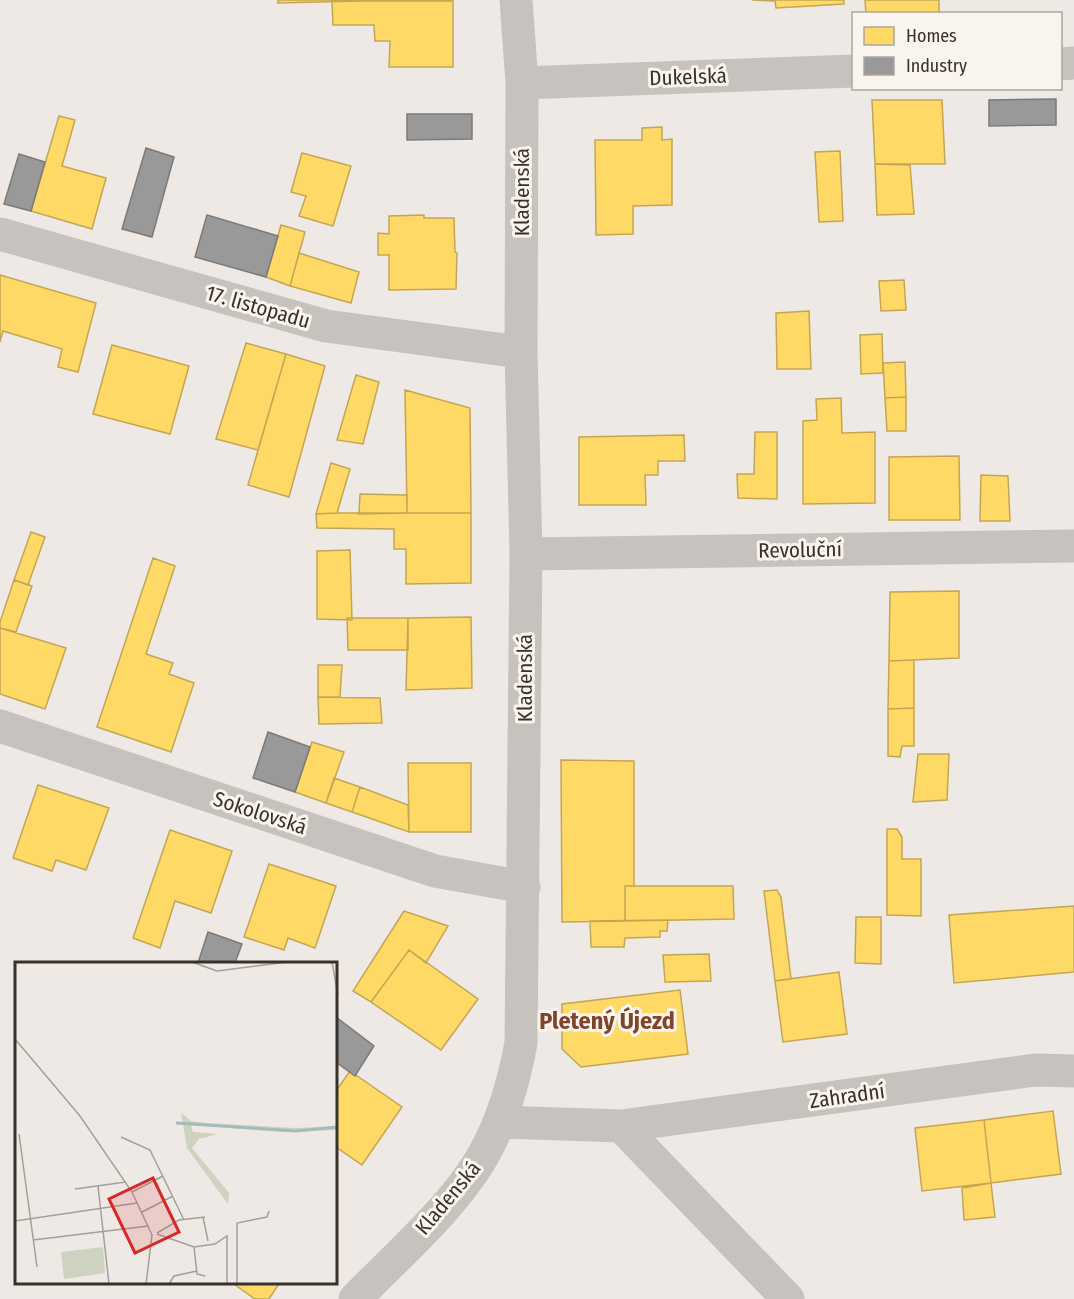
<svg xmlns="http://www.w3.org/2000/svg" width="1074" height="1299" viewBox="0 0 1074 1299" font-family="'Fira Sans Condensed',sans-serif">
  <style>
    .homes { fill: #ffd966; stroke: #c3a654; stroke-width: 1.5 }
    .industry { fill: #999; stroke: #7c7a78; stroke-width: 1.5 }
    .lines { fill: none; stroke-linecap: round; stroke-linejoin: round }
    .minor { stroke: #c7c2be; stroke-width: 33 }
    .labels { text-anchor: middle; stroke-width: 6; stroke-linejoin: round; paint-order: stroke }
    .street-label { font-size: 21px; fill: #38302b; stroke: #f9f4ed }
    .quarter-label { font-size: 24px; font-weight: bold; fill: #80432c; stroke: #f9f4ed }
    .inset-river { fill: none; stroke: #a2bcbd; stroke-width: 3 }
    .inset-road { fill: none; stroke: #a59f9a; stroke-width: 1.5 }
    .view { fill: #d62828; fill-opacity: 0.15; stroke: #d62828; stroke-width: 3 }
    .inset-edge { fill: none; stroke: #38302b; stroke-width: 3 }
  </style>
  <rect width="100%" height="100%" fill="#eee9e4"/>
  <path class="homes" d="M278,0H359V1L278,3Z
    M359,0H453V1H359Z
    M752,0H844V4L776,8L775,1Z
    M865,0H939V14H866Z
    M332,1H453V67H389L390,41H375L374,25H333Z
    M872,100H942L945,164H875Z
    M59,116L75,120L62,166L106,178L92,229L31,211Z
    M662,127V140L672,139V205L633,206V234L596,235L595,140H642V128Z
    M840,151L843,221L819,222L815,152Z
    M302,153L351,166L333,226L299,216L306,196L291,192Z
    M875,164L910,165L914,214L877,215Z
    M424,215V218H454L455,252L457,253L456,289L389,290V255H378V233L389,234V216Z
    M281,225L305,232L290,286L266,277Z
    M299,253L359,272L351,303L290,286Z
    M0,275L96,303L78,372L58,367L62,349L3,331L0,342Z
    M904,280L906,310L881,311L879,281Z
    M809,311L811,369H777L776,313Z
    M882,334L883,373L861,374L860,335Z
    M246,343L286,354L258,450L216,439Z
    M112,345L189,366L170,434L93,414Z
    M286,354L325,366L289,497L248,485Z
    M905,362L906,397L885,398L883,363Z
    M356,375L379,382L363,444L337,440Z
    M405,390L470,408L471,513H407Z
    M906,397V431H887L885,398Z
    M841,398L842,433L875,432V503L803,504V421L817,420L816,399Z
    M755,432H777V499L738,498L737,474H754Z
    M684,435L685,461H658V475H645L646,505H579V437Z
    M959,456L960,520H889V457Z
    M331,463L350,469L337,513L316,514Z
    M981,475L1008,476L1010,521H980Z
    M360,494L407,495V513L359,514Z
    M337,513H471V583L406,584V549H394V529L317,528L316,514Z
    M31,532L45,537L28,585L14,580Z
    M350,550L352,620L317,619V551Z
    M153,558L175,566L146,654L173,663L169,674L194,683L171,752L97,727Z
    M14,580L32,586L16,632L0,628V622Z
    M959,591V658L889,661L890,592Z
    M471,617L472,688L406,690L408,618Z
    M347,618H408V650H348Z
    M0,628L66,648L45,709L0,694Z
    M914,660V708L888,709L889,661Z
    M318,665H342L340,697H318Z
    M318,697L380,698L382,723L319,724Z
    M914,708V746H902L900,757L888,756V709Z
    M312,742L344,752L326,803L295,792Z
    M918,754H949L947,800L913,802Z
    M561,760L634,761V886H625V921L562,922Z
    M408,763H471V832H409Z
    M334,778L360,787L352,812L326,803Z
    M38,785L109,808L86,870L56,860L52,871L13,858Z
    M360,787L408,805L409,832L352,812Z
    M887,829H897L902,837V859H921V916L887,915Z
    M170,830L232,851L211,913L175,901L160,948L133,938Z
    M269,864L336,886L315,948L288,938L284,950L244,937Z
    M625,886H733L734,919L625,921Z
    M777,890L781,897L791,979L775,981L764,891Z
    M1074,906V972L954,983L949,915Z
    M404,911L448,926L426,963L409,950L371,1002L353,991Z
    M856,917H881V964L855,963Z
    M668,920L667,931H660V937L625,938L624,947H591L590,921Z
    M409,950L478,999L441,1050L371,1002Z
    M709,954L711,981L665,982L663,955Z
    M839,972L847,1034L783,1042L775,981Z
    M680,990L688,1054L581,1067L562,1049V1004Z
    M350,1071L402,1107L362,1165L336,1147V1091Z
    M1053,1111L1061,1174L991,1183L984,1120Z
    M984,1120L991,1183L922,1191L915,1128Z
    M991,1183L995,1217L964,1220L962,1188Z
    M231,1282H280L269,1299H255Z"/>
  <path class="industry" d="M1056,99V125L989,126V100Z
    M407,114H472V139L407,140Z
    M146,148L174,157L152,237L122,229Z
    M19,154L45,162L31,211L4,204Z
    M207,215L278,236L266,277L195,257Z
    M268,732L310,747L295,792L253,778Z
    M208,932L242,944L235,963H198Z
    M336,1017L374,1046L355,1076L336,1062Z"/>
  <g class="lines">
    <path class="minor" d="M1060,64L1074,63
      M522,83L854,71
      M0,234L326,326L521,352
      M526,554L1074,546
      M0,726L435,871L524,887
      M500,1122L621,1126L1035,1070L1074,1071
      M621,1126L788,1299
      M355,1299C397,1256 457,1204 485,1152C504,1118 514,1081 521,1043L526,554L521,352L522,83L516,0"/>
  </g>
  <g class="labels">
    <g class="street-label">
      <text transform="translate(688 77) rotate(-2)" y="7">Dukelská</text>
      <text transform="translate(522 192) rotate(-90)" y="7">Kladenská</text>
      <text transform="translate(258 307) rotate(16)" y="7">17. listopadu</text>
      <text transform="translate(800 550) rotate(-1)" y="7">Revoluční</text>
      <text transform="translate(525 678) rotate(-90)" y="7">Kladenská</text>
      <text transform="translate(260 813) rotate(18)" y="7">Sokolovská</text>
      <text transform="translate(847 1096) rotate(-8)" y="7">Zahradní</text>
      <text transform="translate(448 1198) rotate(-50)" y="7">Kladenská</text>
    </g>
    <g class="quarter-label">
      <text x="607" y="1029">Pletený Újezd</text>
    </g>
  </g>
  <g transform="translate(15 962)">
    <rect width="322" height="322" fill="#eee9e4"/>
    <path d="M166,151L176,159L192,161L281,166L322,164V168L268,170L176,163L178,170L203,172L184,177L177,186L214,231L213,242L172,186ZM88,285L90,311L49,317L46,290Z" fill="#ced2c0"/>
    <path class="inset-river" d="M161,161L281,169L323,165"/>
    <path class="inset-road" d="M177,0L202,9L272,0M317,0L323,33M0,77L65,154L117,230L137,273L131,322M4,172L22,305M106,175L135,188L169,258M83,224L94,322M60,227L111,220M117,230L148,214M127,250L158,234M188,255L193,279M0,259L122,241M142,271L164,258L190,255M142,272L179,285L200,282L212,274V322M18,278L133,264M179,285L182,312L190,314M154,322L159,314L182,309M222,322V261L252,255L254,249"/>
    <path class="view" d="M138,216L164,270L120,291L94,237Z"/>
    <rect width="322" height="322" class="inset-edge"/>
  </g>
  <rect x="852" y="12" width="210" height="78" fill="#f9f4ed" stroke="#aca69f" stroke-width="1.5"/>
  <rect x="864" y="27" width="30" height="18" fill="#ffd966" stroke="#aca69f" stroke-width="1.5"/>
  <text x="906" y="42" font-size="18" fill="#38302b">Homes</text>
  <rect x="864" y="57" width="30" height="18" fill="#999999" stroke="#aca69f" stroke-width="1.5"/>
  <text x="906" y="72" font-size="18" fill="#38302b">Industry</text>
</svg>
